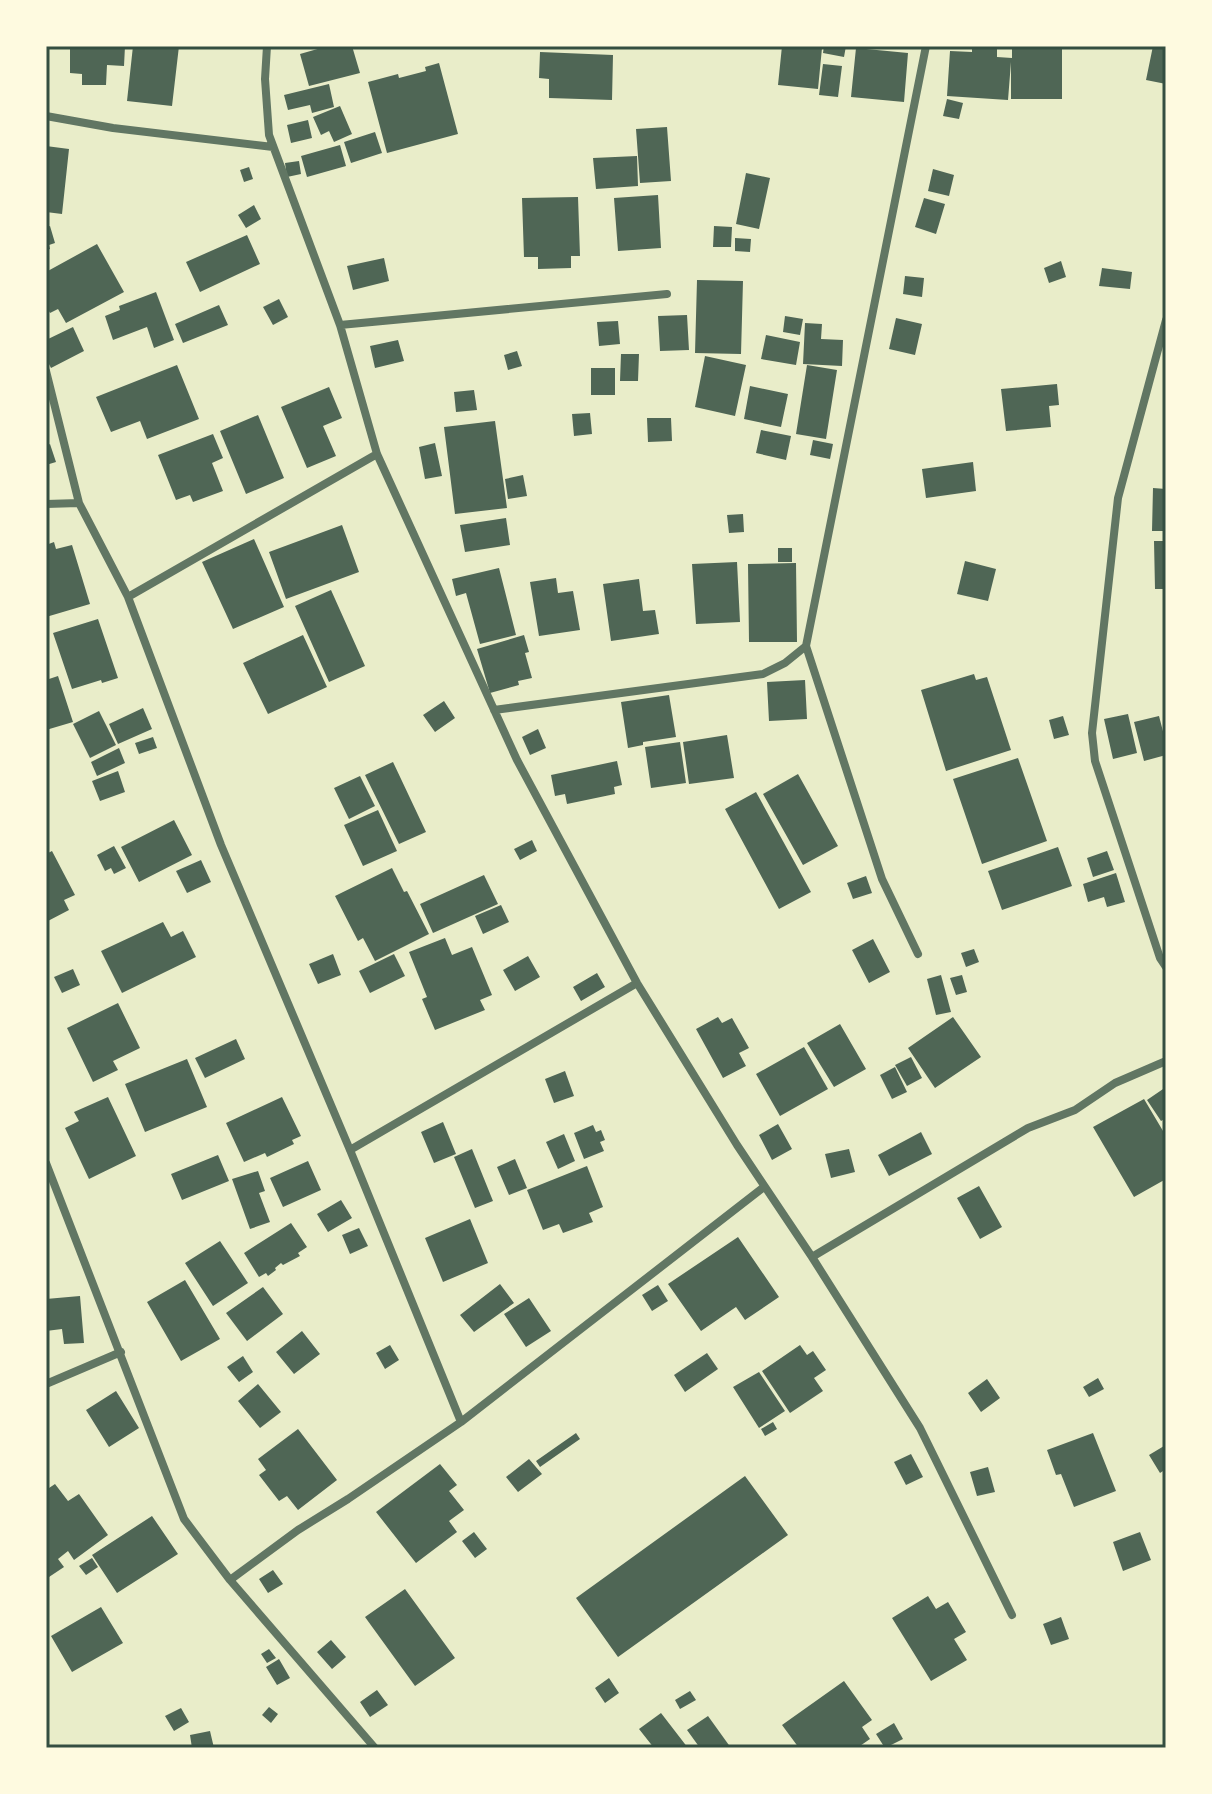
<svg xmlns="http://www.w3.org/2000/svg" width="1212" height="1794" viewBox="0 0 1212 1794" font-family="'Work Sans',sans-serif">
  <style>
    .building { fill: #4f6655 }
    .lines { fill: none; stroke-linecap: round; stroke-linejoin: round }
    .minor { stroke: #617663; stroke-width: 8 }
    .neatline { fill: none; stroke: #344e41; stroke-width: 3 }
  </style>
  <rect width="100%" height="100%" fill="#e9edc9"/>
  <path class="building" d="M70,46H125L124,66L107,65L106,85H82V74L70,73Z
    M133,46H179L172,106L127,101Z
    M328,46H352L360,73L309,86L300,54Z
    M782,46L822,48L818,89L778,85Z
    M824,46H846L844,57L823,53Z
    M972,46H997V57L1012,58V46H1050V48H1062V99H1011V62L1008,100L947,96L950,51L972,52Z
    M1153,46H1166V84L1146,80Z
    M856,48L908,53L904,102L851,97Z
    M540,52L613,55L612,100L549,98V79L539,78Z
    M439,63L458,134L387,153L368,82L398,74L399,78L426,71L425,67Z
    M823,64L842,66L838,97L819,95Z
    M329,84L334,107L312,113L310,105L288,110L284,95Z
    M947,99L963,103L959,119L943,116Z
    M340,106L352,134L334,142L329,131L321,135L313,117Z
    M308,120L312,138L291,143L287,125Z
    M667,127L671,181L640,183L636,129Z
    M375,132L382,153L351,163L344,142Z
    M340,145L346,166L307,177L301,156Z
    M46,146L69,149L62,214L46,212Z
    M637,156L638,186L596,189L593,158Z
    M299,161L301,174L287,177L285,163Z
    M249,167L253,179L244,182L240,170Z
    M933,169L954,175L949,196L928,191Z
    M746,173L770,178L759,229L736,224Z
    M658,195L661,248L618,251L614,198Z
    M578,197L580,256H571V268L538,269V257H524L522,198Z
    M924,198L945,204L936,234L915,227Z
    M254,205L261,219L246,228L238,215Z
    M50,226L55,243L49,245L50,249L46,250V227Z
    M714,226L732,227L731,247H713Z
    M247,235L260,264L200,292L186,262Z
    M735,238L751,239L750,252L735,251Z
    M97,244L124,292L66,323L58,309L50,313L46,306V293L49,291L46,285V272Z
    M384,258L389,281L353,290L347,266Z
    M1061,261L1066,277L1049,283L1044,268Z
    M1102,268L1132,272L1130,289L1099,286Z
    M905,276L924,278L922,297L903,294Z
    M697,280L743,281L741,354L695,353Z
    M156,292L174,340L154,348L147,327L113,340L105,316L120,310L119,306Z
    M279,299L288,317L273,325L263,307Z
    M219,305L228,325L183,343L175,324Z
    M687,315L689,350L660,351L658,316Z
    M785,316L803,319L800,335L783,332Z
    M896,318L922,324L915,355L889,349Z
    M618,321L620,344L599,346L597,322Z
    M805,323L822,324L821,339L843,340L842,366L803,364Z
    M73,327L84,351L51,368L46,358V340Z
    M766,335L800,342L796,365L761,359Z
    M398,340L404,361L375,368L370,346Z
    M517,351L522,366L508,370L504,355Z
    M621,354H639L638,381H620Z
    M705,356L746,365L735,416L695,407Z
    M177,365L199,419L147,439L140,421L111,432L96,397Z
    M807,365L837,370L826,439L796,434Z
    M591,368H615V395H591Z
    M1057,384L1059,405L1049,406L1051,427L1006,431L1001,389Z
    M750,386L788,394L781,427L744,419Z
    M329,387L342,418L323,426L336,456L307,468L281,407Z
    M474,390L477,410L456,412L454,392Z
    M590,413L592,434L574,436L572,414Z
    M258,415L284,478L246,494L220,431Z
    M647,418H671L672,441L648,442Z
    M495,421L507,508L455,514L444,427Z
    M761,430L791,436L786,460L756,453Z
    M213,434L223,458L212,463L223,491L193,502L190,495L176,500L158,455Z
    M813,440L833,444L830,459L810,455Z
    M435,443L442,476L425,479L419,447Z
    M50,444L56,462L46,465V446Z
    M973,462L976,491L926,498L922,469Z
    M523,475L527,496L508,499L505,479Z
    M1153,488L1166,489V531H1152Z
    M743,514L744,532L729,533L727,515Z
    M506,518L510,545L465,552L460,525Z
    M342,525L359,572L286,599L269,552Z
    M254,539L284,607L233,629L202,562Z
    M1154,541H1166V589H1155Z
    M54,542L56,549L72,545L90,604L46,617V545Z
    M778,548H792V562H778Z
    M965,561L996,569L988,601L957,594Z
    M737,562L740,622L696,624L692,564Z
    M796,563L797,642H749L748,564Z
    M499,568L516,635L480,644L466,593L456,596L452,579Z
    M556,578L558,593L573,591L580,630L539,636L530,582Z
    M639,579L643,611L655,610L659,634L611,641L603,584Z
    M331,590L365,666L329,682L295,606Z
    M98,619L118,678L102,683L101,680L72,689L53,633Z
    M303,635L327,687L268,714L243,663Z
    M524,635L529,652L525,653L532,678L518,681L519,685L490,693L477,649Z
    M974,674L976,680L987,677L1011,750L946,771L921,690Z
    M58,676L73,722L46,730V680Z
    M805,680L807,719L769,721L767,682Z
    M669,695L676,737L643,742V745L628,748L621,702Z
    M444,701L455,718L435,732L423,715Z
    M143,708L152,729L118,744L109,724Z
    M99,711L116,745L90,758L73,724Z
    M1128,714L1137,753L1113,759L1104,719Z
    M1063,716L1069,735L1054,739L1049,720Z
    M1159,716L1166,743V755L1144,761L1134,722Z
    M538,729L546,748L530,755L522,737Z
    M727,735L734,778L689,784L683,742Z
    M153,737L157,748L139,754L135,743Z
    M680,742L686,783L651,788L645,747Z
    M119,748L125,763L97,776L91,762Z
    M1018,758L1047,841L982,864L953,779Z
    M617,761L622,785L614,787L615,794L567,804L565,794L555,796L551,775Z
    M393,762L426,832L399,844L365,775Z
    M118,771L125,792L100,801L92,781Z
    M798,774L838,846L803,865L763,794Z
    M360,776L375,806L349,819L334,788Z
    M756,792L811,892L779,909L725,809Z
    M378,810L397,851L363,866L344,825Z
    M174,820L192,855L139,882L121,847Z
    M532,840L537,851L520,860L514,849Z
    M114,846L126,868L114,874L111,868L105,871L97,855Z
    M1058,847L1072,886L1002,910L988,871Z
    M52,851L75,895L64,900L69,910L46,922V854Z
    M1107,851L1114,870L1093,877L1087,858Z
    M201,860L211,882L187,893L176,871Z
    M392,868L404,892L407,891L429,934L375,961L363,938L358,941L335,896Z
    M1116,873L1125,902L1107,907L1104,897L1088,902L1083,884Z
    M484,875L498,904L433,933L420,904Z
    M866,876L872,893L853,899L847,883Z
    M501,905L509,922L483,934L475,916Z
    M163,922L171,937L183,931L196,957L122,993L101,951Z
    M445,938L452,955L472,947L492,995L480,1000L485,1010L435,1030L422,999L427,997L409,952Z
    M873,939L890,972L869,983L852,950Z
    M974,949L979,962L966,967L961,953Z
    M333,954L341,975L318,984L309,964Z
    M394,954L405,976L370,993L359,971Z
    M528,956L540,977L515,991L503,970Z
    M73,969L80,985L62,993L54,977Z
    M597,973L605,987L581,1001L573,987Z
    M941,975L951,1012L936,1015L927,979Z
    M962,975L967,992L956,995L950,978Z
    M118,1003L140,1048L113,1061L118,1070L93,1082L67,1028Z
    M718,1017L722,1023L732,1018L749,1048L739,1053L746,1066L723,1078L696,1029Z
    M953,1017L981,1057L935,1088L908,1048Z
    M840,1024L866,1069L834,1087L807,1043Z
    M236,1039L245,1059L205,1078L195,1058Z
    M804,1047L828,1089L780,1116L756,1074Z
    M911,1057L922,1078L907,1086L895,1065Z
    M187,1059L207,1107L145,1132L125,1084Z
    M895,1067L907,1092L892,1099L880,1075Z
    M565,1071L574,1096L554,1103L545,1079Z
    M1166,1087V1118L1161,1121L1147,1100Z
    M108,1097L136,1156L89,1179L65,1128L79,1121L74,1112Z
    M282,1097L301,1136L292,1140L294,1144L267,1157L265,1153L244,1162L226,1123Z
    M1144,1099L1166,1136V1179L1134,1197L1093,1127Z
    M443,1122L456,1154L434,1163L421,1132Z
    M778,1124L792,1149L772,1160L759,1135Z
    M593,1125L596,1132L601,1130L605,1140L600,1142L604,1151L584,1159L574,1133Z
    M921,1132L932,1154L889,1176L878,1155Z
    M564,1134L575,1161L558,1169L546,1142Z
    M472,1149L493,1201L475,1208L454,1157Z
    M849,1149L855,1172L831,1178L825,1154Z
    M218,1155L229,1181L182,1200L171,1174Z
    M515,1159L527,1188L509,1195L497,1167Z
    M308,1161L321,1190L283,1207L270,1178Z
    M587,1166L603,1207L589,1213L593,1222L563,1233L559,1224L543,1230L527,1190Z
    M258,1171L265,1191L259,1193L270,1222L250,1229L232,1179Z
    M979,1186L1002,1227L980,1239L957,1198Z
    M341,1200L352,1218L328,1232L317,1214Z
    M470,1219L488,1263L443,1282L425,1238Z
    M291,1223L307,1247L298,1253L300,1256L283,1265L281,1263L275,1268L276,1270L268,1276L266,1273L259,1277L244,1253Z
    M359,1228L368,1246L350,1254L342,1235Z
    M738,1237L779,1297L745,1320L736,1307L701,1331L668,1284Z
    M220,1241L248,1283L213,1306L185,1263Z
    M185,1280L220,1339L181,1361L147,1302Z
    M500,1284L514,1303L474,1332L460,1315Z
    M658,1285L668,1301L652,1311L642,1295Z
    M263,1287L283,1314L247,1341L226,1313Z
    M80,1296L84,1343L64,1344L62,1329L46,1331V1299Z
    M529,1298L551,1331L526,1347L504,1314Z
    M302,1331L320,1354L294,1374L276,1352Z
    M390,1345L399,1360L385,1369L376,1353Z
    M800,1345L807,1355L813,1351L826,1370L814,1378L823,1391L790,1413L762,1371Z
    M707,1353L718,1369L685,1392L674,1375Z
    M243,1356L253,1372L239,1382L227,1367Z
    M759,1372L785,1411L759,1428L733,1387Z
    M1098,1378L1104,1389L1089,1397L1083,1387Z
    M987,1379L1000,1398L981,1412L968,1393Z
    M258,1384L281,1412L260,1428L238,1401Z
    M116,1391L139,1428L109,1447L86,1410Z
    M773,1422L777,1429L765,1436L761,1429Z
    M298,1429L337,1480L298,1510L287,1496L279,1501L259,1475L266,1470L258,1459Z
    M576,1433L580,1439L540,1467L536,1461Z
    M1093,1433L1116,1491L1074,1507L1061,1474L1056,1475L1047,1450Z
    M1164,1446L1166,1449V1469L1160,1473L1149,1455Z
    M911,1454L923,1477L906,1485L894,1462Z
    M529,1459L542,1474L518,1492L506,1477Z
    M440,1464L457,1485L449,1491L464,1510L449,1521L457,1532L416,1563L376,1512Z
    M988,1467L995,1492L977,1496L970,1472Z
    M745,1476L788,1535L618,1657L576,1598Z
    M55,1484L68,1501L79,1494L108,1535L74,1560L68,1551L58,1559L64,1567L46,1579V1490Z
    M152,1516L178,1554L117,1593L92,1555Z
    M474,1532L487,1549L475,1558L462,1541Z
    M1140,1532L1151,1560L1123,1571L1113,1542Z
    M92,1558L98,1567L86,1575L79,1566Z
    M273,1570L283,1584L268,1593L259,1579Z
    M405,1589L455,1658L415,1686L365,1617Z
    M928,1596L936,1609L948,1602L966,1632L954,1639L967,1660L931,1681L892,1618Z
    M101,1607L123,1643L72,1672L51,1636Z
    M1061,1617L1069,1639L1051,1645L1043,1624Z
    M331,1640L346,1657L332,1669L317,1652Z
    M269,1649L276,1658L267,1663L261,1654Z
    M279,1659L290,1678L277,1685L266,1667Z
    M609,1678L619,1693L605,1703L595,1688Z
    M844,1681L872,1720L862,1727L870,1739L857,1748H799L782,1725Z
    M377,1690L388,1705L370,1717L360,1702Z
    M690,1691L696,1700L680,1709L675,1700Z
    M269,1707L278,1714L271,1723L262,1715Z
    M181,1708L189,1722L174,1731L165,1716Z
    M661,1713L688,1748H654L639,1729Z
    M708,1716L731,1748H700L687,1730Z
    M894,1723L903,1739L885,1748L876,1734Z
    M210,1731L214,1748H192L190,1735Z"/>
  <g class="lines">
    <path class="minor" d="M267,46L265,79L269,135L340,325L377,454L517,760L637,983L737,1145L812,1257L920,1428L1012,1615
      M46,116L113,128L273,147
      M1166,320L1118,498L1092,733L1095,761L1160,958L1166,967
      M340,325L667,294
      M46,371L79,503L128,597L221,845L350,1150L461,1422
      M46,504L79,503
      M128,597L377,454
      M806,646L882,879L918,954
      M494,710L763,674L785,663L806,646L926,46
      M350,1150L637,983
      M46,1163L184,1519L230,1580L375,1748
      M812,1257L1028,1128L1075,1110L1115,1083L1166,1061
      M46,1384L121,1352
      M230,1580L298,1530L348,1499L461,1422L764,1187"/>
  </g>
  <rect width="1212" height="1794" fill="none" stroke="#fefae0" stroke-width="96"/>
  <rect x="48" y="48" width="1116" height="1698" class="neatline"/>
</svg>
